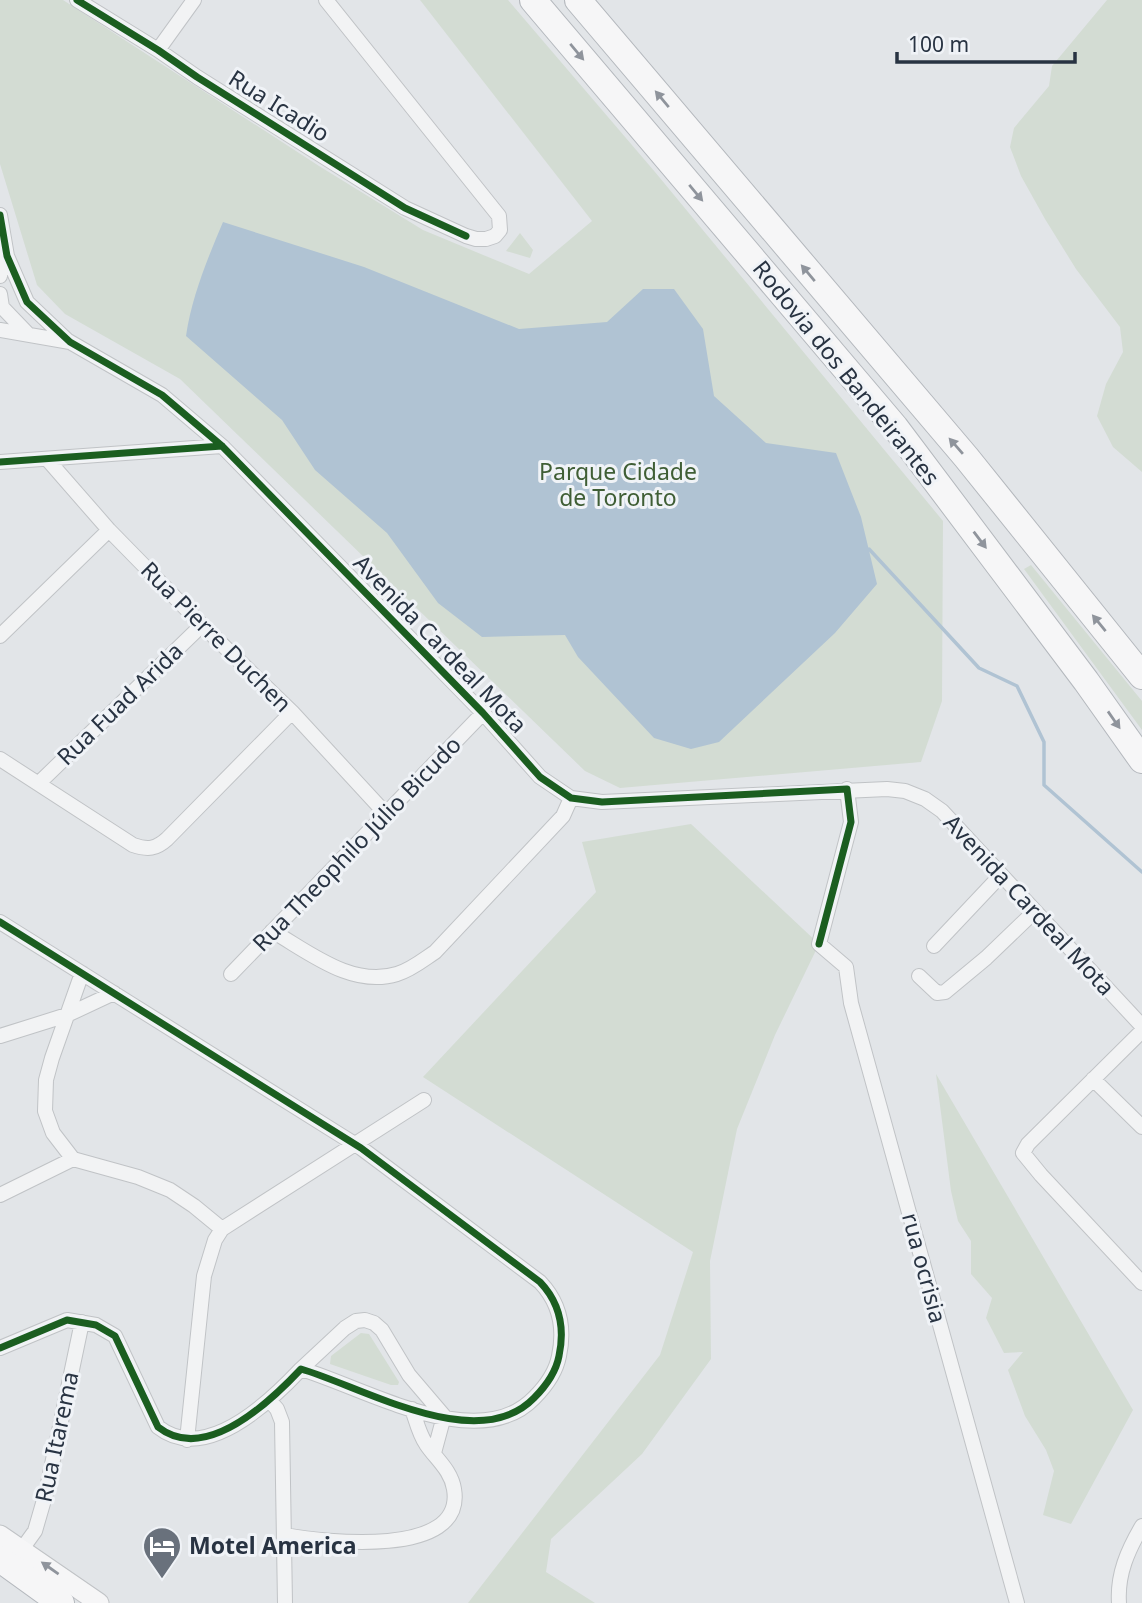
<svg xmlns="http://www.w3.org/2000/svg" width="1142" height="1603" viewBox="0 0 1142 1603" font-family="'Noto Sans',sans-serif">
  <style>
    .green { fill: #d3dcd3 }
    .water { fill: #b0c3d3 }
    .lines { fill: none; stroke-linecap: round; stroke-linejoin: round }
    .stream { stroke: #b0c3d3; stroke-width: 3.5 }
    .minor-casing { stroke: #c0c3c6; stroke-width: 16 }
    .secondary-casing { stroke: #c0c3c6; stroke-width: 21 }
    .motorway-casing { stroke: #b4b8bd; stroke-width: 28 }
    .minor { stroke: #f2f3f4; stroke-width: 14 }
    .secondary { stroke: #f6f6f7; stroke-width: 19 }
    .motorway { stroke: #f6f6f7; stroke-width: 26 }
    .cycleway-casing { stroke: #f0f3f7; stroke-width: 11 }
    .cycleway { stroke: #1b5e20; stroke-width: 7 }
    .oneway { fill: #8f949c }
    .labels { text-anchor: middle; stroke-width: 6; stroke-linejoin: round; paint-order: stroke }
    .street-label { font-size: 23px; fill: #283342; stroke: #f0f3f7 }
    .park-label { font-size: 23px; fill: #3f5e35; stroke: #f0f3f7 }
    .poi-label { font-size: 23px; font-weight: bold; fill: #283342; stroke: #f0f3f7; text-anchor: start }
  </style>
  <rect width="100%" height="100%" fill="#e2e5e8"/>
  <path class="green" d="M0,0H63L319,166L423,230L529,274L592,221L420,0H508L655,172L943,521L942,701L921,762L620,788L585,771L180,379L65,314L37,285L0,164Z
    M1107,0H1142V472L1113,447L1097,416L1106,384L1123,352L1120,327L1076,269L1045,219L1021,176L1010,147L1014,128L1049,86L1052,66Z
    M520,233L533,250L530,258L506,251Z
    M1031,565L1142,701V730L1024,569Z
    M691,824L819,944L775,1035L737,1129L710,1261L711,1359L642,1454L551,1539L546,1572L595,1603H468L660,1355L693,1252L423,1077L596,892L582,842Z
    M936,1074L1133,1410L1071,1524L1043,1515L1054,1471L1046,1450L1025,1416L1008,1370L1023,1352L1004,1353L986,1318L992,1298L971,1274V1241L958,1221L951,1191Z
    M361,1333L369,1334L399,1382L398,1385H391L330,1364L331,1356Z"/>
  <path class="water" d="M223,222L364,267L519,329L607,322L643,289H674L703,329L714,396L766,443L836,453L861,517L877,584L835,633L719,742L691,749L654,738L578,657L565,635L482,637L438,603L387,533L315,470L282,420L186,336C192,296 207,260 223,222Z"/>
  <g class="lines">
    <path class="stream" d="M869,549L979,668L1017,686L1044,742V785L1142,872"/>
    <defs>
      <path id="minor" d="M77,0L158,50L197,77L405,208L466,236L476,239H486L495,236L500,230L499,216L326,0
        M158,50L194,0
        M0,215L7,256L27,302L68,341
        M0,276L1,266L7,256
        M0,294L2,307L27,333
        M0,330L70,342L162,395L222,446L483,713L540,777L571,798L602,802L887,789L905,791L925,799L942,811L1142,1026
        M47,459L109,530L202,625L292,712L387,815
        M0,462L222,446
        M0,636L109,530
        M0,759L133,845C148,850 156,849 167,839L292,712
        M39,783L202,625
        M847,789L851,822L819,944L846,967L851,1003L1017,1603
        M0,922L361,1148L540,1282C560,1303 565,1328 559,1356C556,1372 545,1387 534,1398C478,1456 363,1387 301,1369C269,1403 205,1464 158,1427L115,1336L96,1325L67,1320L0,1348
        M272,931C309,952 352,988 397,974C411,970 423,960 435,952L563,816L571,798
        M934,946L1001,875
        M82,973L52,1058L46,1080L45,1111L53,1133L73,1159L138,1177L170,1190L194,1206L222,1229
        M231,974L483,713
        M919,976L937,993L945,992L986,958L1035,911
        M1142,1031L1028,1144L1023,1153L1041,1175L1142,1283
        M0,1036L67,1015L114,993
        M1093,1079L1142,1127
        M0,1195L73,1159
        M301,1369L345,1328L356,1321L365,1320L374,1323L382,1330L409,1375L444,1416L434,1453
        M269,1400L277,1409L282,1422L285,1603
        M187,1440L204,1276L215,1240L222,1229L424,1100
        M285,1535C323,1542 466,1559 454,1489C451,1470 436,1459 426,1444C419,1434 416,1420 412,1409
        M22,1549L35,1531L46,1493L82,1322
        M1119,1603C1117,1574 1128,1550 1142,1526"/>
      <path id="secondary" d="M0,1535L99,1603"/>
      <path id="motorway" d="M533,0L895,427L1086,681L1142,760
        M578,0L966,457L1142,676
        M0,1559L61,1603"/>
    </defs>
    <use href="#minor" class="minor-casing"/>
    <use href="#secondary" class="secondary-casing"/>
    <use href="#motorway" class="motorway-casing"/>
    <use href="#minor" class="minor"/>
    <use href="#secondary" class="secondary"/>
    <use href="#motorway" class="motorway"/>
    <defs>
      <path id="cycleway" d="M77,0L158,50L197,77L405,208L466,236
        M0,215L7,256L27,302L70,342L162,395L222,446L483,713L540,777L571,798L602,802L847,789L851,822L819,944
        M0,462L222,446
        M0,922L361,1148L540,1282C560,1303 565,1328 559,1356C556,1372 545,1387 534,1398C478,1456 363,1387 301,1369C269,1403 205,1464 158,1427L115,1336L96,1325L67,1320L0,1348"/>
    </defs>
    <use href="#cycleway" class="cycleway-casing"/>
    <use href="#cycleway" class="cycleway"/>
  </g>
  <defs><path id="oneway-solid" d="M-6-.8H1V-3.2L6.5 0L1 3.2V.8H-6Z" transform="scale(1.75)"/></defs>
  <g class="oneway">
    <use href="#oneway-solid" transform="translate(577 52) rotate(50)"/>
    <use href="#oneway-solid" transform="translate(662 99) rotate(-130)"/>
    <use href="#oneway-solid" transform="translate(696 193) rotate(50)"/>
    <use href="#oneway-solid" transform="translate(808 273) rotate(-130)"/>
    <use href="#oneway-solid" transform="translate(956 446) rotate(-131)"/>
    <use href="#oneway-solid" transform="translate(980 540) rotate(53)"/>
    <use href="#oneway-solid" transform="translate(1099 623) rotate(-129)"/>
    <use href="#oneway-solid" transform="translate(1114 720) rotate(55)"/>
    <use href="#oneway-solid" transform="translate(50 1568) rotate(-145)"/>
  </g>
  <defs>
    <symbol id="hotel-pin" viewBox="-11 -11 22 30"><path d="M0 17L-7.5 6A9.5 9.5 0 1 1 7.5 6Z" fill="#69717c" stroke="#f0f3f7"/><path d="M-6-4.5h1.5V1H6V5H4.5V3h-9V5H-6ZM-4 0a1.8 1.8 0 1 1 3.6 0ZM.5 0V-2.5h3Q6-2.5 6 0Z" fill="#fff"/></symbol>
  </defs>
  <g fill-rule="evenodd">
    <use href="#hotel-pin" x="140" y="1524" width="44" height="60"/>
  </g>
  <g class="labels">
    <g class="street-label">
      <text transform="translate(279 106) rotate(32)" y="8">Rua Icadio</text>
      <text transform="translate(846 373) rotate(51)" y="8">Rodovia dos Bandeirantes</text>
      <text transform="translate(216 637) rotate(45)" y="8">Rua Pierre Duchen</text>
      <text transform="translate(440 644) rotate(46)" y="8">Avenida Cardeal Mota</text>
      <text transform="translate(120 704) rotate(-44)" y="8">Rua Fuad Arida</text>
      <text transform="translate(357 844) rotate(-46)" y="8">Rua Theophilo Júlio Bicudo</text>
      <text transform="translate(1029 905) rotate(47)" y="8">Avenida Cardeal Mota</text>
      <text transform="translate(924 1268) rotate(75)" y="8">rua ocrisia</text>
      <text transform="translate(57 1437) rotate(-78)" y="8">Rua Itarema</text>
    </g>
    <g class="park-label">
      <text x="618" y="480">Parque Cidade<tspan x="618" dy="26">de Toronto</tspan></text>
    </g>
    <g class="poi-label">
      <text x="189" y="1554">Motel America</text>
    </g>
  </g>
  <path d="M897 52v10h178v-10" fill="none" stroke="#283342" stroke-width="3.5"/>
  <text x="908" y="52" font-size="21" fill="#283342" stroke="#f0f3f7" stroke-width="5" paint-order="stroke">100 m</text>
</svg>
